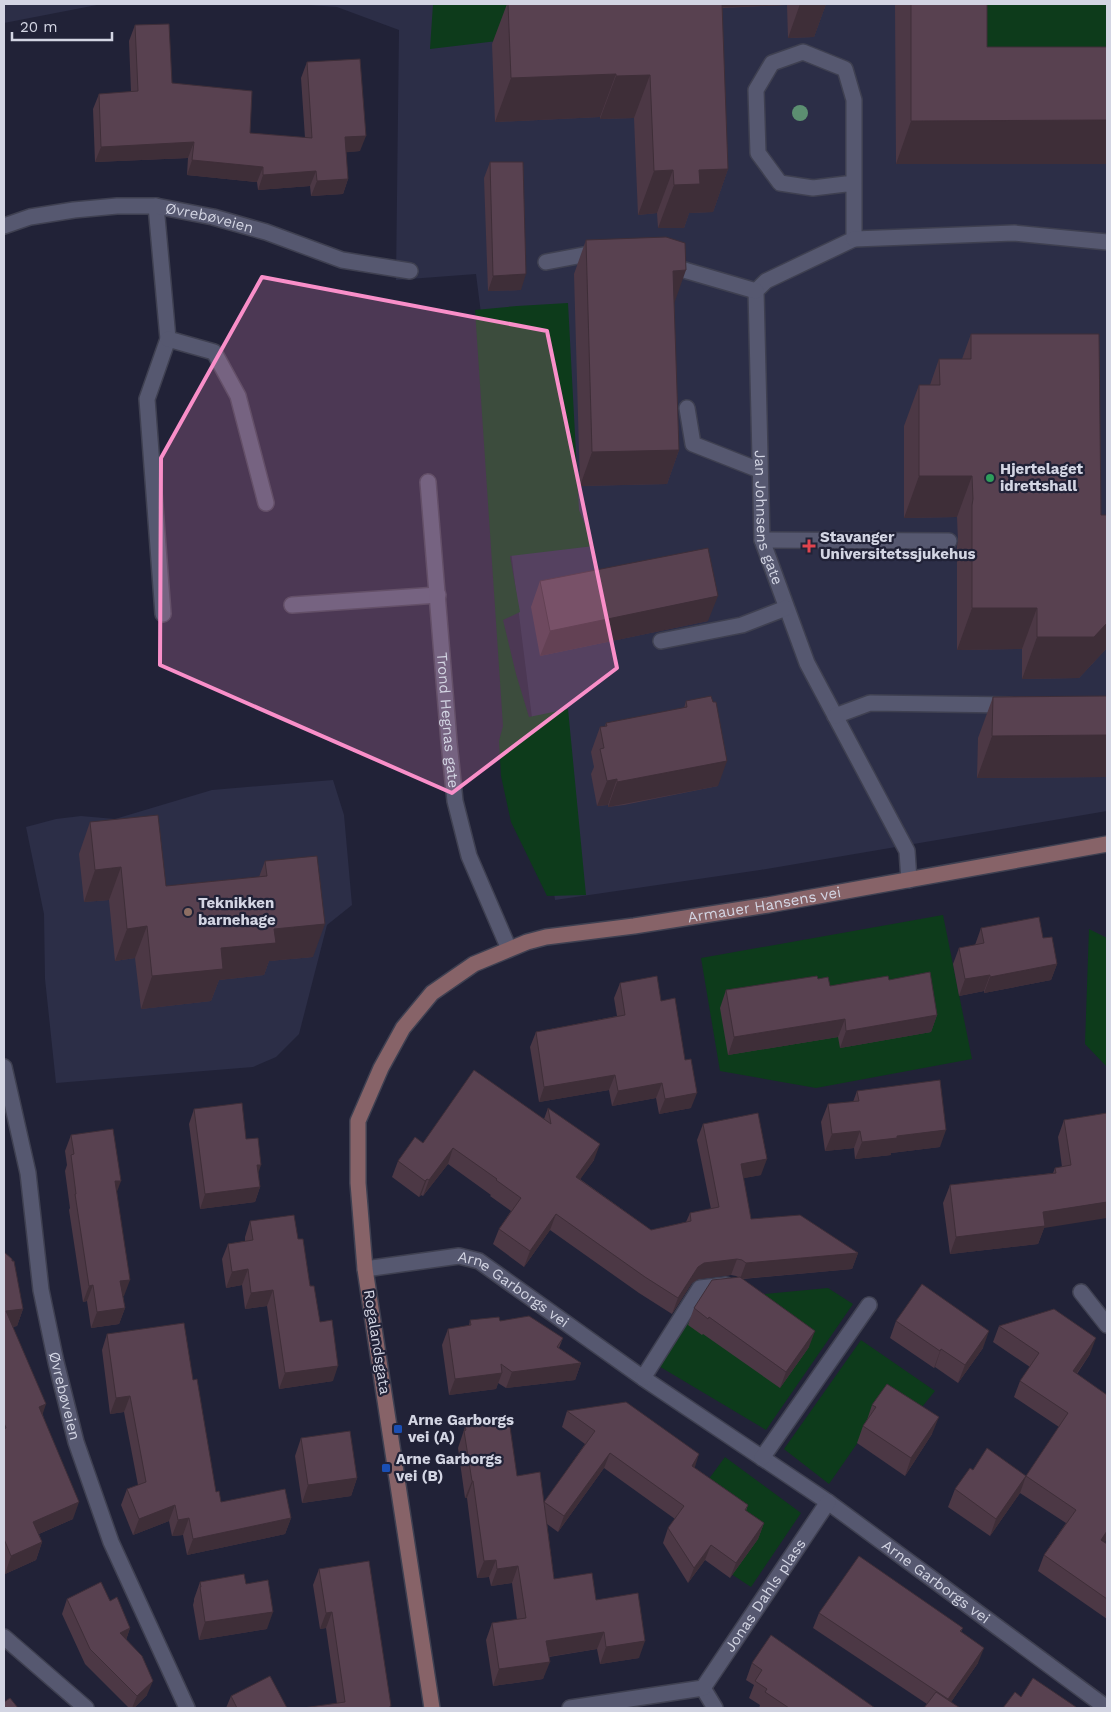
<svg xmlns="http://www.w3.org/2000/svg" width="1111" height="1712" viewBox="0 0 1111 1712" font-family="'Work Sans',sans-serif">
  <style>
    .built { fill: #2c2e47 }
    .green { fill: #0d3b1b }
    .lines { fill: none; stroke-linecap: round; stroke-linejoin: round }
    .lane-casing { stroke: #3f4051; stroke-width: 18 }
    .street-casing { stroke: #3f4051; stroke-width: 18 }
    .secondary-casing { stroke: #3f4051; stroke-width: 18 }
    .lane { stroke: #565870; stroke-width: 15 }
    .street { stroke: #565870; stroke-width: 15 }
    .secondary { stroke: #876368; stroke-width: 15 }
    .tree { fill: #5c8f71 }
    .wall { fill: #4c3845 }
    .shaded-wall { fill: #3e2e38 }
    .building { fill: #584150; stroke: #3e2e38 }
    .marked { fill: #f98fc9; fill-opacity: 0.2; stroke: #f98fc9; stroke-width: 4; stroke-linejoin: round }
    .leisure-dot { fill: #2e9e5b; stroke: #212237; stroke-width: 2 }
    .health-dot { fill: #e0444e; stroke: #212237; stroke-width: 2 }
    .education-dot { fill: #8d6e63; stroke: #212237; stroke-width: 2 }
    .transit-dot { fill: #1a4fb4; stroke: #212237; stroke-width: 2 }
    .labels { text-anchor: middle; stroke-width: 4.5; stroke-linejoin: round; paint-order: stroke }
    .street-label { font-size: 15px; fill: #d3d5e3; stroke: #212237 }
    .poi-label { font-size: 15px; font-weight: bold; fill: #d3d5e3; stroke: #212237; text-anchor: start }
  </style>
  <rect width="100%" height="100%" fill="#212237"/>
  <path class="built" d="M4,4H102L4,23Z
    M294,4H1107V811L760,870L555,900L476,274L396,280L399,30L337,7Z
    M333,780L344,815L352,905L327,925L299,1034L276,1057L253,1067L56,1083L45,979L44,914L26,827L56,819L81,816L115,819L212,790Z"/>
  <path class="green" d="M433,4H593L591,30L430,49Z
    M980,4H1107V89L984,93Z
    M568,303L579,510L594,546L510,556L520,612L503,620L516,674L529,717L568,709L586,895L547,896L511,822L501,776L499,741L503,726L475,310L517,306Z
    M943,915L972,1059L816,1088L720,1071L701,958Z
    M1089,929L1107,938V1067L1085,1044Z
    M828,1288L853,1304L766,1430L657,1365L703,1300Z
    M861,1340L935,1391L913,1418L886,1402L829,1484L784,1449Z
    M725,1457L801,1513L751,1587L669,1533Z"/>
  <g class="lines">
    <defs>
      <g id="lane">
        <path id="s1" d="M854,183L813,188L780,183L758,153L756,90L772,63L803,52L845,69L854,100V239L766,281L756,291L762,540L807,663L907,851L909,880"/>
        <path d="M156,206L168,339L147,399L163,614"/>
        <path d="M854,239L1014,233L1107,242"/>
        <path d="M546,262L599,252"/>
        <path d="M667,265L756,291"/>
        <path d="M168,339L214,352L238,396L266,503"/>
        <path d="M687,408L693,444L759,470"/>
        <path d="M762,540L949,541"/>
        <path d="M292,605L438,595"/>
        <path d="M661,641L742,625L786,608"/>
        <path d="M835,716L870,703L1010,705"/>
      </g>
      <g id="street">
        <path id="s2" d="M4,226L30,217L74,210L117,206H156L213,217L266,232L342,260L410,271"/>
        <path id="s3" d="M428,482L449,742L455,801L469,856L509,949"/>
        <path id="s4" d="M4,1067L28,1173L41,1290L56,1362L76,1442L111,1542L187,1708"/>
        <path id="s5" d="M365,1269L459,1256L479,1261L643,1378L828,1502L1107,1708"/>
        <path d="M1081,1292L1107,1325"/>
        <path d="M643,1378L700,1288L726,1285"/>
        <path d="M762,1458L869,1305"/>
        <path d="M4,1637L86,1708"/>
        <path d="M703,1688L715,1708"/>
        <path id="s6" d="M570,1708L703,1688L828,1502"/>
      </g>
      <g id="secondary">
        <path id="s7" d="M432,1708L365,1269L358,1183V1121L381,1068L403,1028L432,993L474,964L527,942L546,937L634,926L768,905L1107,844"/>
      </g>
    </defs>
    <use href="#lane" class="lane-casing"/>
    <use href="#street" class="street-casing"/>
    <use href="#secondary" class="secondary-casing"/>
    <use href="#lane" class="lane"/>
    <use href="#street" class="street"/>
    <use href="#secondary" class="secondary"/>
  </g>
  <circle class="tree" cx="800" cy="113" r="8"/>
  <path class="wall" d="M507,4H838H826L814,37L788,38L787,5L722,8L728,169L713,212L689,213L684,228H658L657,213L638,215L634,118L600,119V117L495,122L492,44Z
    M895,4H987V47H1107V164H896Z
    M135,25L172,83L250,133L305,138L301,78L307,62L360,151L346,152L348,179L343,194L311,196L310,186L258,190L257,182L187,175L188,158L95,162L93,109L99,94L131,92L129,41Z
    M490,162L521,290L488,291L484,178Z
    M586,240L674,302L679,450L667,484L580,486L574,274Z
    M971,334L1101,515H1107V648L1079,678L1022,679V649L957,650V546L958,541L957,517L904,518V426L919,385H930L939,359H962Z
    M540,581L708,621L540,656L531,607Z
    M1107,696V777L977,778L978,738L993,697Z
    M686,701L718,786L624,805L608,807V805L597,806L591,774L594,767L591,752L600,727L605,726L606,723L684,708Z
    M90,822L166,886L259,877L265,861L313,957L269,961L264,975L219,980L211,1001L141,1009L135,958L115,961L109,900L84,902L79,854Z
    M981,928L1043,938L1057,964L1051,980L984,993V991L959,996L953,964L959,948L975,945Z
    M818,979L830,986L889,980L937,1015L931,1032L840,1048L838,1037L728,1055L720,1008L726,990Z
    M620,983L661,1001L691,1108L659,1114L656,1098L612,1106L609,1090L539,1102L530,1047L536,1032L617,1016L614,998Z
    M857,1091L940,1147L891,1153V1155L855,1159L854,1148L825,1151L821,1122L828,1104L853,1102Z
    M548,1108L594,1160L580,1179L651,1230L686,1222L690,1213L711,1209L697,1140L703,1124L761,1175L743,1178L751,1219L858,1253L852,1269L743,1279L809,1347L780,1388L703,1334L702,1335L688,1325L694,1308L738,1277L736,1276L731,1275L698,1279L692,1283L672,1314L639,1293L550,1230L524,1267L493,1244L499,1229L511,1211L490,1196L491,1195L448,1164L423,1196L421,1195L419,1197L392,1177L398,1161L423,1143L544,1119Z
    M194,1109L246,1139L258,1172L260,1187L255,1202L200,1209L189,1124Z
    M1107,1113L1044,1228L1038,1244L950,1254L943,1203L950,1185L1053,1173L1055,1168L1062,1167L1058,1137L1064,1120Z
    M71,1135L117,1191L124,1296H123L125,1308L119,1324L91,1328L87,1301L83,1302L69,1210L70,1208L65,1171L67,1165L65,1151Z
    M250,1221L298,1239L320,1322L333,1381L279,1389L267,1306L245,1309L242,1285L226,1288L222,1259L228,1244L245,1241V1237Z
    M4,1252L23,1309L17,1326L13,1327L43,1415L73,1519L39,1534L42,1542L36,1560L5,1574L4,1571Z
    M470,1320L500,1321L563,1338L559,1348L581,1363L575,1380L506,1388L498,1383L496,1389L449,1395L442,1345L448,1329L469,1326Z
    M896,1321L983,1348L958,1383L935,1367L934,1368L890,1338Z
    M999,1326L1090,1354L1077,1374L1107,1539L1105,1542L1107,1544V1619L1038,1571L1044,1555L1066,1523L1020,1493L990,1536L948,1507L955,1489L973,1470L1026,1476L1059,1427L1014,1397L1020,1381L1030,1367L993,1342Z
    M107,1334L193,1380L216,1492L221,1502L291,1518L285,1534L187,1555L183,1535L172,1536L169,1521L133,1535L121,1505L127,1489L138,1485L124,1412L110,1414L102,1350Z
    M872,1405L932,1434L905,1476L857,1443L863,1426L867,1420Z
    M567,1411L695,1468L748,1505L746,1511L764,1523L758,1539L730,1578L705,1560L688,1583L663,1543L668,1528L675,1519L604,1468L558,1532L547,1524L554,1579L596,1600L639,1658L600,1664L597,1649L549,1657L543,1679L493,1686L486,1640L492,1623L517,1620L512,1583L491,1586L489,1577L477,1578L467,1498H465L458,1448L465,1427L517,1476L544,1503L585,1444L562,1427Z
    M301,1438L357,1478L351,1496L302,1503L295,1456Z
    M319,1569L390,1708L337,1704L326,1628L320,1629L313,1585Z
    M200,1582L246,1584L267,1629L199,1640L193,1605L194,1601V1599Z
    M67,1599L110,1601L130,1628L126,1640L147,1695L134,1708H129L85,1664L62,1614Z
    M819,1613L963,1628L961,1632L978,1663L951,1702L927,1704L813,1628Z
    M752,1663L875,1708H759L760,1705L749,1698L754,1685L746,1680Z
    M231,1696L287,1708H226Z"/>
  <path class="shaded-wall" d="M706,4H787V5L704,8Z
    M800,4H838H826L814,37L788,38Z
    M616,74L600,117L495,122L511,78Z
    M650,75L634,118L600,119L616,76Z
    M1107,120V164H896L911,121Z
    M366,136L360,151L340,153L345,137Z
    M194,142L188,158L95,162L101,147Z
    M192,160L263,167L257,182L187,175Z
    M728,169L713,212L689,213L684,228H658L674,185L699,170Z
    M673,170L657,213L638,215L654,171Z
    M316,171L310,186L258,190L263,175Z
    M348,179L343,194L311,196L317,181Z
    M686,270L674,304L673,271Z
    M526,274L521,290L488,291L493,276Z
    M679,450L667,484L580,486L592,452Z
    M919,476H972L957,517L904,518Z
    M718,596L708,621L540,656L550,631Z
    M972,608H1037L1022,649L957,650Z
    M1107,623V648L1079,678L1022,679L1037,637Z
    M1107,735V777L977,778L992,736Z
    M727,761L718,786L608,807L617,782Z
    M617,779L608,805L597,806L607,781Z
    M121,867L109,900L84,902L95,870Z
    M325,924L313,957L269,961L264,975L219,980L211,1001L141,1009L152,976L221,948L274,929Z
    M147,926L135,958L115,961L127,929Z
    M1057,964L1051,980L984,993L990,977Z
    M990,975L984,991L959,996L965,979Z
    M937,1015L931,1032L840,1048L846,1031Z
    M845,1019L838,1037L728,1055L734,1037Z
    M615,1075L609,1090L539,1102L544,1087Z
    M662,1083L656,1098L612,1106L618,1091Z
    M697,1093L691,1108L659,1114L665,1099Z
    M946,1130L940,1147L891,1153V1155L855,1159L862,1142L897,1136Z
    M860,1131L854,1148L825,1151L832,1134Z
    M600,1144L594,1160L571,1192L576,1177Z
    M453,1148L448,1164L423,1196L429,1180Z
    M767,1159L761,1175L735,1180L741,1164Z
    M257,1165H261L256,1180Z
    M427,1179L421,1195L419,1197L425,1181Z
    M115,1181H121L115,1197Z
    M260,1187L255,1202L200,1209L205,1194Z
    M1107,1202V1218L1044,1228L1038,1244L950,1254L956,1237L1043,1212Z
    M556,1214L550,1230L524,1267L530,1251Z
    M858,1253L852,1269L740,1279L746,1263Z
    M737,1259L731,1275L698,1279L692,1283L672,1314L678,1298L698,1267L704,1263Z
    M248,1269L242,1285L226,1288L232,1272Z
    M130,1280L124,1296L115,1297L120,1281Z
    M93,1285L87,1301L83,1302L89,1286Z
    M273,1290L267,1306L245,1309L251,1293Z
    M125,1308L119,1324L91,1328L97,1312Z
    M23,1309L17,1326L4,1328L6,1311Z
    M815,1331L809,1347L780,1388L786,1372Z
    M989,1331L983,1348L958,1383L965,1365Z
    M1096,1338L1090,1354L1067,1387L1073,1371Z
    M941,1349L935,1367L934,1368L940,1351Z
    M581,1363L575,1380L506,1388L512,1372Z
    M338,1366L333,1381L279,1389L285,1373Z
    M502,1373L496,1389L449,1395L455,1379Z
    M130,1396L124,1412L110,1414L116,1398Z
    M46,1404L40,1422L39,1407Z
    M939,1417L932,1434L905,1476L911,1458Z
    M610,1453L604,1468L558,1532L564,1516Z
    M699,1454L694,1470L692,1466Z
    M1026,1476L1020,1493L990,1536L996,1519Z
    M357,1478L351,1496L302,1503L308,1485Z
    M472,1481H473L467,1498H465Z
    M79,1502L73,1519L27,1539L33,1522Z
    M175,1505L169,1521L133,1535L139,1519Z
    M189,1518L183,1535L172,1536L178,1520Z
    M291,1518L285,1534L187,1555L193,1539Z
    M764,1523L758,1539L730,1578L736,1563Z
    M1107,1531V1539L1096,1556L1101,1540Z
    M42,1542L36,1560L5,1574L11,1556Z
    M711,1545L705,1560L688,1583L694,1568Z
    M496,1560L489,1577L477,1578L484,1561Z
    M518,1566L512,1583L491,1586L497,1569Z
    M273,1612L267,1629L199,1640L205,1622Z
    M332,1612L326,1628L320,1629L326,1613Z
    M130,1628L125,1643L120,1633Z
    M604,1632L597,1649L540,1658L546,1641Z
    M645,1641L639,1658L600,1664L606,1647Z
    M984,1648L978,1663L947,1708H945L948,1699Z
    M550,1662L543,1679L493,1686L499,1669Z
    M153,1681L147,1695L134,1708H132L137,1696Z"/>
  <path class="building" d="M508,4H722L728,169L699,170L700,184L674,185L673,170L654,171L650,75L616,76V74L511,78Z
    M911,4H987V47H1107V120L911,121Z
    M169,24L172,83L252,91L250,133L312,138L307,62L360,59L366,136L345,137L348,179L317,181L316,171L263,175V167L192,160L194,142L101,147L99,94L138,91L135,25Z
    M490,162H523L526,274L493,276Z
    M666,237L685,243L686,270L673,271L679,450L592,452L586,240Z
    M971,334H1099L1101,515H1107V623L1094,637H1037V608H972V505L973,499L972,476H919V385H940L939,359H971Z
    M708,548L718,596L550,631L540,581Z
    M711,696L713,702H716L727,761L633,779L617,782V779L607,781L600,749L604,748L600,727L607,726L606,723L687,707L686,701Z
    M1107,696V735L992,736L993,697Z
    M158,815L166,886L267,876L265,861L317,856L325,924L274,929L276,943L221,948L223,969L152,976L147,926L127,929L121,867L95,870L90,822Z
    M1039,917L1043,938L1052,937L1057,964L990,977V975L965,979L959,948L984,943L981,928Z
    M930,972L937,1015L846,1031L845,1019L734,1037L726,990L817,976L818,979L828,977L830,986L888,976L889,980Z
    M657,976L661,1001L675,998L685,1060L691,1059L697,1093L665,1099L662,1083L618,1091L615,1075L544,1087L536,1032L625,1015L620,983Z
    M474,1070L551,1124L548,1108L600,1144L576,1177L651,1230L691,1221L690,1213L719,1207L703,1124L758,1113L767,1159L741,1164L751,1219L800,1215L858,1253L746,1263L742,1260L737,1259L704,1263L698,1267L678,1298L645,1277L556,1214L530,1251L499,1229L521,1198L496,1180L497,1179L453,1148L429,1180L427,1179L425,1181L398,1161L415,1137L423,1143Z
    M940,1080L946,1130L897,1136V1138L862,1142L860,1131L832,1134L828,1104L859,1101L857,1091Z
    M242,1103L246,1139L258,1138L261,1165H257L260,1187L205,1194L194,1109Z
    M1107,1113V1202L1043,1212L1045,1226L956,1237L950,1185L1056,1173L1055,1168L1071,1165L1064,1120Z
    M113,1129L121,1181H115L130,1280L120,1281L125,1308L97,1312L93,1285L89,1286L75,1194H76L71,1155L74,1154L71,1135Z
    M294,1215L298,1239H303L310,1286H314L320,1322L332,1320L338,1366L285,1373L273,1290L251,1293L248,1269L232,1272L228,1244L253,1240L250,1221Z
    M4,1252L12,1259V1261H14L23,1309L6,1311L46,1404L39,1407L79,1502L33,1522L42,1542L11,1556L4,1539V1429L6,1428L4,1423Z
    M740,1277L815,1331L786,1372L709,1317L708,1319L694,1308L712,1280Z
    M922,1284L989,1331L965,1365L941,1349L940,1351L896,1321Z
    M1054,1309L1096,1338L1073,1371L1107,1395V1531L1101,1540L1107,1544V1599L1044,1555L1076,1510L1026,1476L1068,1413L1020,1381L1039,1353L999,1326Z
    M529,1316L563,1338L557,1347L581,1363L512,1372L501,1364L502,1373L455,1379L448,1329L471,1325L470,1320L499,1317L500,1321Z
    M184,1323L193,1380L197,1379L216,1492L219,1491L221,1502L285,1489L291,1518L193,1539L189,1518L178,1520L175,1505L139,1519L127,1489L146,1482L130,1396L116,1398L107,1334Z
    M887,1384L939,1417L911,1458L863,1426L876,1407L872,1405Z
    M626,1402L699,1454L692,1466L748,1505L745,1510L764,1523L736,1563L711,1545L694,1568L668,1528L684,1506L610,1453L564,1516L544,1502L595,1431L567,1411Z
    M509,1420L517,1476L540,1472L554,1579L592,1573L596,1600L638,1593L645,1641L606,1647L604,1632L546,1641L550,1662L499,1669L492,1623L526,1618L518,1566L497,1569L496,1560L484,1561L473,1481H472L464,1431L466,1430L465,1427Z
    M350,1431L357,1478L308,1485L301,1438Z
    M987,1448L1026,1476L996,1519L955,1489L970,1468L973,1470Z
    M859,1556L963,1628L960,1631L984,1648L948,1699L819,1613Z
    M369,1561L391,1706H390V1708H303L345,1702L332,1612L326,1613L319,1569Z
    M244,1574L246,1584L268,1580L273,1612L205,1622L200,1587H201L200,1582Z
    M101,1582L110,1601L117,1597L130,1628L120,1633L142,1656L153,1681L137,1696L90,1649L67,1599Z
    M771,1635L875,1708H789L765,1692L767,1689L755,1681L762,1670L752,1663Z
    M270,1676L287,1708H237L231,1696Z
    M1033,1678L1076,1707L1075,1708H1003L1015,1692L1021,1697Z
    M936,1692L960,1708H924Z
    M10,1698L18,1708H4V1702Z"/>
  <path class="marked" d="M262,277L547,331L617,668L452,793L160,665L161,458Z"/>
  <circle class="leisure-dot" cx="990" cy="478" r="5"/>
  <path class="health-dot" d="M806.5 538.5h5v5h5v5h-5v5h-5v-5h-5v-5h5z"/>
  <circle class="education-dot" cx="188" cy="912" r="5"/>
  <g class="transit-dot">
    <rect x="393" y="1424" width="10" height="10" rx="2.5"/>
    <rect x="381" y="1463" width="10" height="10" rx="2.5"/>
  </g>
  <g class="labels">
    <g class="street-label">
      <text dy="5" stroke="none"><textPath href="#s2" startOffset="209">Øvrebøveien</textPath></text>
      <text dy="5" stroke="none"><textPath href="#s1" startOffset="795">Jan Johnsens gate</textPath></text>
      <text dy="5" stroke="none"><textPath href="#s3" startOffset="239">Trond Hegnas gate</textPath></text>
      <text dy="5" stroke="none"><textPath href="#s7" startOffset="1090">Armauer Hansens vei</textPath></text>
      <text dy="5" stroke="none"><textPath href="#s5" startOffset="159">Arne Garborgs vei</textPath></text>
      <text transform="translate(377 1342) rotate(81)" y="5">Rogalandsgata</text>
      <text dy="5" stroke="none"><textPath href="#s4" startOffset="335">Øvrebøveien</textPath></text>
      <text dy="5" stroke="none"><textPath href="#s5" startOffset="674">Arne Garborgs vei</textPath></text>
      <text dy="5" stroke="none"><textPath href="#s6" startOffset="246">Jonas Dahls plass</textPath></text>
    </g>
    <g class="poi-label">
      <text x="1000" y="474">Hjertelaget<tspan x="1000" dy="17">idrettshall</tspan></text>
      <text x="820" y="542">Stavanger<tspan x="820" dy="17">Universitetssjukehus</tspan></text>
      <text x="198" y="908">Teknikken<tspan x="198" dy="17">barnehage</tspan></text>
      <text x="408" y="1425">Arne Garborgs<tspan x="408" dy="17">vei (A)</tspan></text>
      <text x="396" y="1464">Arne Garborgs<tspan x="396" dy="17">vei (B)</tspan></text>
    </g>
  </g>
  <rect width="1111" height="1712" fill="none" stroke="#d3d5e3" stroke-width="10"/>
  <path d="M12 32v8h100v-8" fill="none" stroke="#d3d5e3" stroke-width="2.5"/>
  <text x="20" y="32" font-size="15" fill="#d3d5e3" stroke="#212237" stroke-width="4" paint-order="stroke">20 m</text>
</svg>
